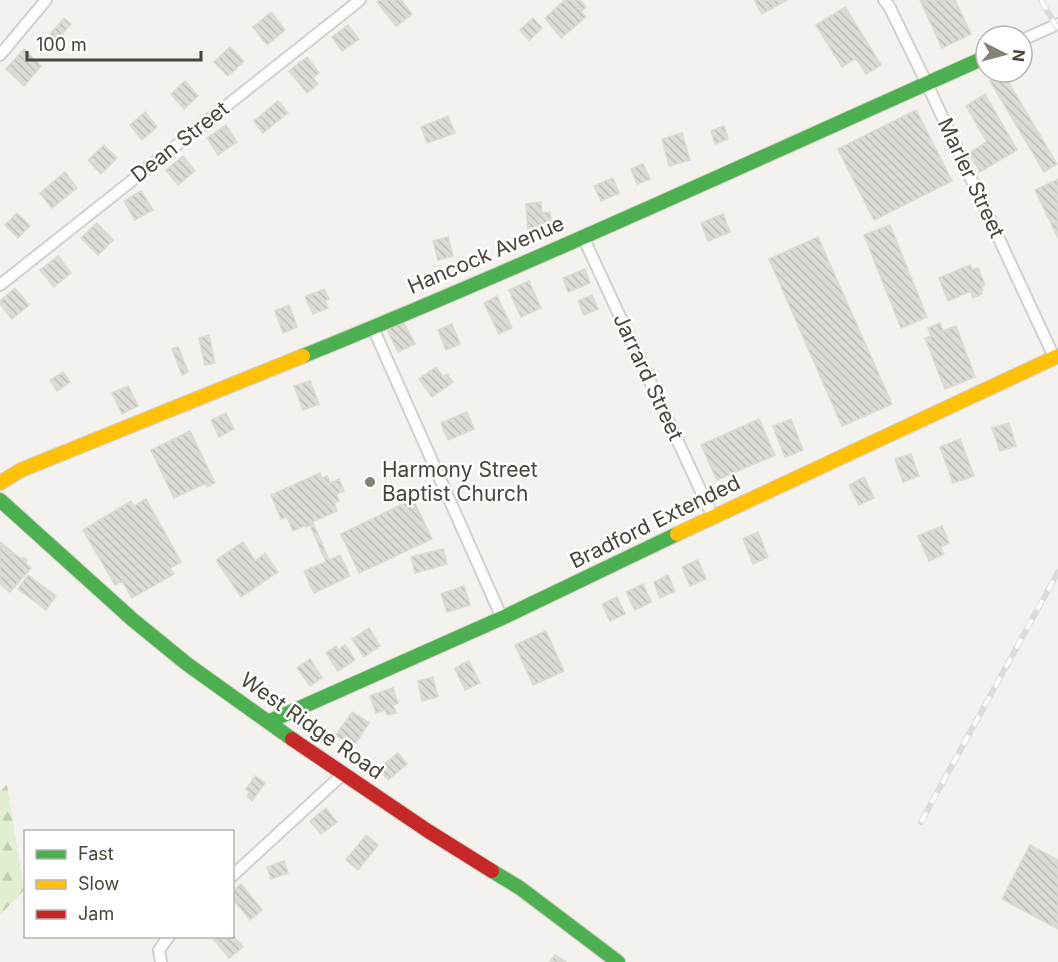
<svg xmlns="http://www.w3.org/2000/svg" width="1058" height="962" viewBox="0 0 1058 962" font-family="Inter,sans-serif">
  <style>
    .forest { fill: url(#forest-firs) }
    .building { fill: url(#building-back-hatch); stroke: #dcd9d4; stroke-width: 1.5 }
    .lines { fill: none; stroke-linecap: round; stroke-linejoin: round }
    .street-casing { stroke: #d2d0cb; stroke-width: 14 }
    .fast-casing { stroke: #d3cfc5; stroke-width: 16 }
    .slow-casing { stroke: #d3cfc5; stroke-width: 16 }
    .jam-casing { stroke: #d3cfc5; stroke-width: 16 }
    .street { stroke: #fdfdfc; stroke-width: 10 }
    .fast { stroke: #4caf50; stroke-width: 14 }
    .slow { stroke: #ffc107; stroke-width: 14 }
    .jam { stroke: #c62828; stroke-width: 14 }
    .rail-casing { stroke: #dbdbda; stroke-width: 6 }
    .rail { stroke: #fff; stroke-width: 4; stroke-dasharray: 11; stroke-linecap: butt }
    .poi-dot { fill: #868178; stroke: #fff; stroke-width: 2 }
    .labels { text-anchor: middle; stroke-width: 5; stroke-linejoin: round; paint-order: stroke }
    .street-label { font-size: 21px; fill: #4b4439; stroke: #fff }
    .poi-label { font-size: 21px; fill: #4b4439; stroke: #fff; text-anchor: start }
  </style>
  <defs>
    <pattern id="forest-firs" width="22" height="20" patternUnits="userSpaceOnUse" patternTransform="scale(1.5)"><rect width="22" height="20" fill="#e1eecf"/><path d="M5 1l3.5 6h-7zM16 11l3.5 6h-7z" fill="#c3cdb2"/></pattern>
    <pattern id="building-back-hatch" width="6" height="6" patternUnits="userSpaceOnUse" patternTransform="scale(1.5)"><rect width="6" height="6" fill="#dedbd6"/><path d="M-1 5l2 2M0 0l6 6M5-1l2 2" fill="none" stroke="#c0bdb8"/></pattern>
  </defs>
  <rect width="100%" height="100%" fill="#f4f2ee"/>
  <path class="forest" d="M7,785L24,890L0,915V790Z"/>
  <path class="building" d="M380,0H401L412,14L396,26L377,2Z
    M565,0H580L586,7L581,12L586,17L561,38L545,18Z
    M754,0H787L762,14Z
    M920,0H955L971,34L942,48Z
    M845,7L881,65L866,74L856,58L842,67L816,25Z
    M271,12L285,30L267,45L253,27Z
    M64,18L71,24L52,45L46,39Z
    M533,18L542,28L529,41L520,30Z
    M348,25L359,39L342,51L332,37Z
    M230,47L244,61L228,76L214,62Z
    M24,49L41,66L24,86L6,69Z
    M307,57L319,73L313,78L318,84L307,93L289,71Z
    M1003,73L1057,164L1044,172L990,81Z
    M185,81L198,96L184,109L171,94Z
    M985,94L1017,150L980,172L969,153L987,142L966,106Z
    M278,101L288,113L263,133L254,121Z
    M916,110L952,181L874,220L838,149Z
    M145,112L157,127L142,140L130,125Z
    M448,116L455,133L427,143L421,127Z
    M226,125L237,142L218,155L207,138Z
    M724,126L728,139L715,144L711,131Z
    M682,133L690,160L669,166L662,139Z
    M104,145L117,158L101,174L88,160Z
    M183,156L195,171L178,185L166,170Z
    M643,164L650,179L637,184L631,169Z
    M65,172L77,188L52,208L40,193Z
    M613,178L619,193L601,201L594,186Z
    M1058,179V238L1035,190Z
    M141,191L153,210L135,220L124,201Z
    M541,202L542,213L550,212L552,228L528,230L526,204Z
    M17,213L30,226L18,238L5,225Z
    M723,214L730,232L708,241L701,223Z
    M97,223L113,240L98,255L81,238Z
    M890,225L927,317L901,328L864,235Z
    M448,237L453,256L438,260L433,241Z
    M818,237L892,404L842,426L769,259Z
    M58,256L71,273L54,287L40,270Z
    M970,265L972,270L978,268L985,285L981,286L983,290H981L982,294L973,298L971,291L948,301L939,278Z
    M585,269L590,283L568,292L563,278Z
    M529,281L541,308L521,317L509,290Z
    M15,288L29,305L12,319L0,304V301Z
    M324,289L329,299L325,301L328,308L313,314L305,297Z
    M592,295L598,309L584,315L578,301Z
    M497,296L512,328L499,334L484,303Z
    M289,305L297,327L283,333L275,311Z
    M403,321L415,344L398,352L387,329Z
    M940,323L943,331L956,326L975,377L945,389L925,338L931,336L928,328Z
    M452,324L460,344L446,350L438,330Z
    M209,335L215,363L205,365L199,338Z
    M178,347L188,372L182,375L172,349Z
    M436,367L443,377L447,374L453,382L432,397L419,379Z
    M63,372L70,382L57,391L50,380Z
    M310,381L319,404L303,410L294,386Z
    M128,386L138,406L122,414L112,393Z
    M467,412L474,429L448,440L441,423Z
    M226,413L234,429L219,437L211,420Z
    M759,419L775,455L717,480L701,445Z
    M791,419L803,450L785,457L773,426Z
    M1009,423L1016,446L1000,451L992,428Z
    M190,431L215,483L207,487L206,483L174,498L151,450Z
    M960,439L974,476L953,483L940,447Z
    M911,454L919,476L903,482L895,459Z
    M320,473L322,478L327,476L330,483L339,479L344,491L336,494L339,501L334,503L337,511L314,521L313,523L329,560L340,555L350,576L314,593L304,571L326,562L310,525L306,527V525L293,531L287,517L281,519L271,495Z
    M864,477L874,498L859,505L849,485Z
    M146,499L181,562L170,568L174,574L132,598L122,581L115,585L83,530L131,501L134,506Z
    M413,499L432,539L359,573L341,534Z
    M942,526L949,543L940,547L944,554L929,561L918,536Z
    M758,532L768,557L753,564L743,539Z
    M0,542L21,559L23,557L27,560L25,563L31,568L10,592L0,584Z
    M243,542L255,561L265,553L278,572L241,597L216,560Z
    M443,549L447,564L415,573L411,557Z
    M698,560L706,579L690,586L682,567Z
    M28,575L56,596L46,610L18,589Z
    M668,575L675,591L660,598L654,582Z
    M643,584L651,602L635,610L626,592Z
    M464,586L470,605L447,612L441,594Z
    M617,597L625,614L610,621L602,604Z
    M369,628L380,646L364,657L352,639Z
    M546,631L564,671L533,685L515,645Z
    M345,645L355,660L338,671L326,653L336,646L338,650Z
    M310,659L322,678L310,686L297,668Z
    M469,661L480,683L465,690L455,668Z
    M433,677L438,697L422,701L418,681Z
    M393,688L398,703L393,705L396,713L387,715L385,710L376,713L370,696Z
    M352,712L369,723L353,747L336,735Z
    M398,753L407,764L388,780L379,768Z
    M255,776L265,783L252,801L247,796L250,792L246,789Z
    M326,808L337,822L321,834L310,821Z
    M366,835L378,845L358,870L346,860Z
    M1030,845L1058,860V929L1002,899Z
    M284,861L288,873L271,879L267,867Z
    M241,884L262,910L250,920L232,898V892Z
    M232,934L243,947L229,958L211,936H232Z
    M555,955L566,962H550Z"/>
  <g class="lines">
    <defs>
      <path id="street" d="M884,0L889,6L927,84L1054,357
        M1022,40L1058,24
        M0,55L46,0
        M583,237L713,517
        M0,285L360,0
        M373,328L502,618
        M232,876L343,774
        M161,962L159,950L169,936"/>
      <path id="fast" d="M303,356C533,263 759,158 986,57
        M0,500L133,620L187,664L292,739
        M268,722L502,618L677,534
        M492,871L520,888L618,962"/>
      <path id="slow" d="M0,483L21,470L303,356
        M677,534L1058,356"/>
      <path id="jam" d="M292,739L428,831L492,871"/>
    </defs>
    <use href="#street" class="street-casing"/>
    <use href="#fast" class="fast-casing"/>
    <use href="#slow" class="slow-casing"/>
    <use href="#jam" class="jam-casing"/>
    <use href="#street" class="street"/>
    <use href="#fast" class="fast"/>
    <use href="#slow" class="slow"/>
    <use href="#jam" class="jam"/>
    <defs>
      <path id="rail" d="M1041,0L1058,29
        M921,822L1058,572"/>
    </defs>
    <use href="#rail" class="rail-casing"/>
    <use href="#rail" class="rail"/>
  </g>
  <circle class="poi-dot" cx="370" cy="482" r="6"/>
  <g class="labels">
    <g class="street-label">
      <text transform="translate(180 142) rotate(-38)" y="7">Dean Street</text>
      <text transform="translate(971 178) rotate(65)" y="7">Marler Street</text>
      <text transform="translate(486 255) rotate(-23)" y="7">Hancock Avenue</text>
      <text transform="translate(648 377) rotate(65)" y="7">Jarrard Street</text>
      <text transform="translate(655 522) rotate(-26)" y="7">Bradford Extended</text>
      <text transform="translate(312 726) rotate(35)" y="7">West Ridge Road</text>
    </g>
    <g class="poi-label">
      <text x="382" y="477">Harmony Street<tspan x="382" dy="24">Baptist Church</tspan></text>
    </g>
  </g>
  <rect x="24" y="830" width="210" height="108" fill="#ffffff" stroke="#b7b4b0" stroke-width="1.5"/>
  <rect x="36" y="850" width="30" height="9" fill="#4caf50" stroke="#b7b4b0" stroke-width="1.5"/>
  <text x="78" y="860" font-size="18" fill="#4b4439">Fast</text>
  <rect x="36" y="880" width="30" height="9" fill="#ffc107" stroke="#b7b4b0" stroke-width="1.5"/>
  <text x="78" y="890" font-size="18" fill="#4b4439">Slow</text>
  <rect x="36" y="910" width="30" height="9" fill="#c62828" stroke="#b7b4b0" stroke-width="1.5"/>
  <text x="78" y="920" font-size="18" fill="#4b4439">Jam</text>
  <g transform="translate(1004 54) rotate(96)"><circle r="28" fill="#ffffff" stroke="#b7b4b0" stroke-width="1.5"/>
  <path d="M0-4.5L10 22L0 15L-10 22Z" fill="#868178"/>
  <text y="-9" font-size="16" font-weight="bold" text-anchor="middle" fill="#4b4439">N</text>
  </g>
  <path d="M27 51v9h174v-9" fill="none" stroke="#4b4439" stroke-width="3"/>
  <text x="36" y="51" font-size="18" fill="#4b4439" stroke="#ffffff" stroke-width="4.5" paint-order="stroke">100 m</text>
</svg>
